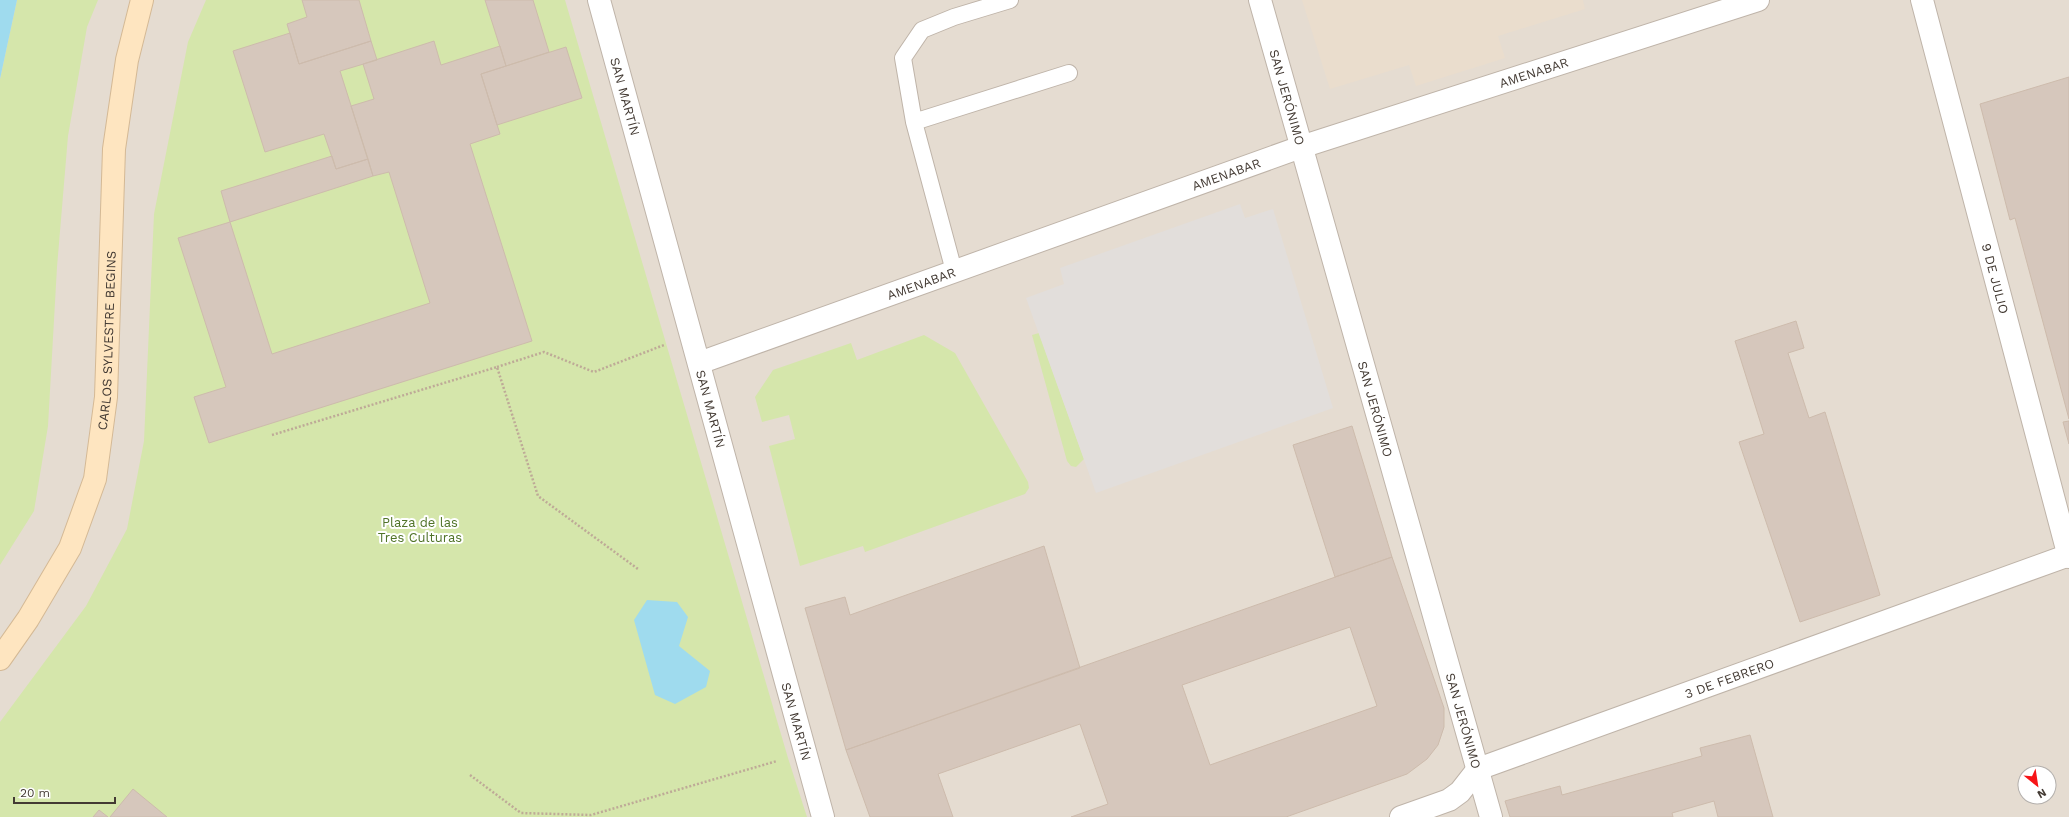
<svg xmlns="http://www.w3.org/2000/svg" width="2069" height="817" viewBox="0 0 2069 817" font-family="'Work Sans',sans-serif">
  <style>
    .residential { fill: #e5dcd1; fill-rule: evenodd }
    .education { fill: #eaddcd }
    .green { fill: #d5e6ab }
    .parking { fill: #e2dedb }
    .water { fill: #9fdbee }
    .building { fill: #d6c7bc; stroke: #cdbbac; fill-rule: evenodd }
    .lines { fill: none; stroke-linecap: round; stroke-linejoin: round }
    .service-casing { stroke: #bfb4a9; stroke-width: 18 }
    .minor-casing { stroke: #bfb4a9; stroke-width: 24 }
    .secondary-casing { stroke: #d4b995; stroke-width: 24 }
    .path { stroke: #beaa97; stroke-width: 2.5; stroke-dasharray: 2 2; stroke-linecap: butt }
    .service { stroke: #fff; stroke-width: 16 }
    .minor { stroke: #fff; stroke-width: 22 }
    .secondary { stroke: #fee5c0; stroke-width: 22 }
    .labels { text-anchor: middle; stroke-width: 4; stroke-linejoin: round; paint-order: stroke }
    .street-label { font-size: 13px; fill: #433a33; stroke: #fff }
    .park-label { font-size: 13px; fill: #507328; stroke: #fff }
  </style>
  <rect width="100%" height="100%" fill="#f1ebe3"/>
  <path class="residential" d="M0,0H2069V817H0ZM2025,773H2049V797H2025Z"/>
  <path class="education" d="M1302,0H1583L1585,9L1498,36L1505,58L1416,86L1409,65L1330,89Z"/>
  <path class="green" d="M17,0H98L87,27L68,136L57,267L48,426L34,511L0,565V79Z
    M206,0H565L788,758L807,817H0V722L86,606L127,529L144,441L154,214L188,42Z
    M1039,333L1084,459L1076,467L1071,466L1067,461L1032,335Z
    M924,335L955,353L1028,482L1029,488L1025,494L865,552L863,546L800,566L769,446L795,439L789,415L762,422L755,397L773,370L851,343L857,360Z"/>
  <path class="parking" d="M1240,204L1245,218L1273,209L1333,408L1096,493L1026,298L1064,284L1060,268Z"/>
  <path class="water" d="M0,0H17L0,79Z
    M647,600L677,602L688,617L679,646L710,671L706,687L675,704L655,695L634,620Z"/>
  <path class="building" d="M302,0H359L371,41L299,64L287,24L307,17Z
    M485,0H533L549,52L506,66Z
    M290,33L299,64L371,41L377,60L340,71L368,159L336,169L324,134L265,152L233,51Z
    M434,41L441,65L500,46L506,66L481,74L500,134L470,144L532,341L209,443L194,397L226,387L178,238L230,222L272,354L430,303L389,172L373,176L351,106L374,99L363,64Z
    M566,47L582,98L497,125L481,74Z
    M2069,77V419L2015,218L2010,220L1980,104Z
    M332,156L336,169L368,159L373,176L230,222L221,191Z
    M1796,321L1804,348L1788,353L1809,418L1825,412L1880,595L1800,622L1739,442L1764,434L1735,341Z
    M2069,421V444L2063,422Z
    M1352,426L1392,557L1335,577L1293,445Z
    M1044,546L1080,668L846,750L805,608L845,597L850,615Z
    M1392,557L1444,708V727L1438,745L1427,759L1407,774L1286,817H1071L1108,804L1080,724L938,774L953,817H870L846,750ZM1350,627L1377,706L1210,765L1182,685Z
    M1750,735L1773,817H1718L1714,801L1672,813L1673,817H1510L1505,801L1560,786L1562,795L1702,756L1700,748Z
    M133,789L167,817H110Z
    M99,810L108,817H93Z"/>
  <g class="lines">
    <defs>
      <path id="service" d="M914,122L1069,73
        M954,271L914,122L903,58L922,30L954,17L1010,0"/>
      <g id="minor">
        <path id="s1" d="M599,0L823,817"/>
        <path id="s2" d="M1260,0L1491,817"/>
        <path id="s3" d="M1922,0L2069,557"/>
        <path id="s4" d="M699,363L1301,147L1758,0"/>
        <path id="s5" d="M1401,817L1449,800L1460,792L1478,769L2069,555"/>
      </g>
      <g id="secondary">
        <path id="s6" d="M0,659L28,619L70,548L95,479L106,397L114,149L127,60L142,0"/>
      </g>
    </defs>
    <use href="#service" class="service-casing"/>
    <use href="#minor" class="minor-casing"/>
    <use href="#secondary" class="secondary-casing"/>
    <path class="path" d="M497,367L544,352L594,372L664,345
      M272,435L497,367L538,496L638,569
      M470,775L521,813L591,815L777,761"/>
    <use href="#service" class="service"/>
    <use href="#minor" class="minor"/>
    <use href="#secondary" class="secondary"/>
  </g>
  <g class="labels">
    <g class="street-label">
      <text dy="5" stroke="none"><textPath href="#s4" startOffset="884">AMENABAR</textPath></text>
      <text dy="5" stroke="none"><textPath href="#s1" startOffset="100">SAN MARTÍN</textPath></text>
      <text dy="5" stroke="none"><textPath href="#s2" startOffset="101">SAN JERÓNIMO</textPath></text>
      <text dy="5" stroke="none"><textPath href="#s4" startOffset="560">AMENABAR</textPath></text>
      <text dy="5" stroke="none"><textPath href="#s3" startOffset="288">9 DE JULIO</textPath></text>
      <text dy="5" stroke="none"><textPath href="#s4" startOffset="236">AMENABAR</textPath></text>
      <text dy="5" stroke="none"><textPath href="#s6" startOffset="344">CARLOS SYLVESTRE BEGINS</textPath></text>
      <text dy="5" stroke="none"><textPath href="#s1" startOffset="424">SAN MARTÍN</textPath></text>
      <text dy="5" stroke="none"><textPath href="#s2" startOffset="425">SAN JERÓNIMO</textPath></text>
      <text dy="5" stroke="none"><textPath href="#s5" startOffset="361">3 DE FEBRERO</textPath></text>
      <text dy="5" stroke="none"><textPath href="#s2" startOffset="749">SAN JERÓNIMO</textPath></text>
      <text dy="5" stroke="none"><textPath href="#s1" startOffset="748">SAN MARTÍN</textPath></text>
    </g>
    <g class="park-label">
      <text x="420" y="527">Plaza de las<tspan x="420" dy="15">Tres Culturas</tspan></text>
    </g>
  </g>
  <g transform="translate(2037 785) rotate(150)"><circle r="19" fill="#ffffff" stroke="#b4b0ad"/>
  <path d="M0-3L7 15L0 10L-7 15Z" fill="#f71417"/>
  <text y="-6" font-size="11" font-weight="bold" text-anchor="middle" fill="#433a33">N</text>
  </g>
  <path d="M14 797v6h101v-6" fill="none" stroke="#433a33" stroke-width="2"/>
  <text x="20" y="797" font-size="12" fill="#433a33" stroke="#ffffff" stroke-width="3" paint-order="stroke">20 m</text>
</svg>
